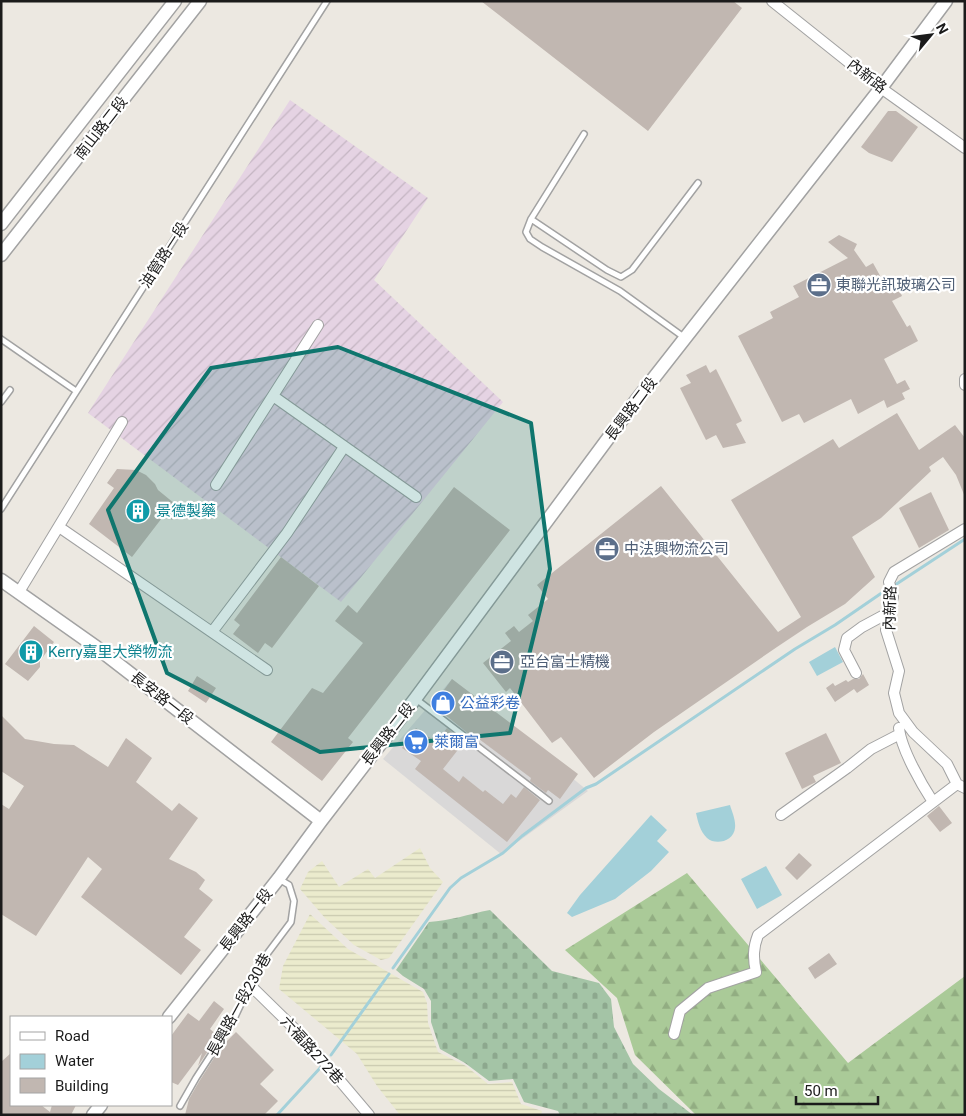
<svg xmlns="http://www.w3.org/2000/svg" width="966" height="1116" viewBox="0 0 966 1116" font-family="Roboto,'Noto Sans TC',sans-serif">
  <style>
    .residential { fill: #d9d8d8 }
    .industrial { fill: url(#industrial-furrows) }
    .farmland { fill: url(#farmland-rules) }
    .forest { fill: url(#forest-firs) }
    .cemetery { fill: url(#cemetery-stones) }
    .water { fill: #a3d0d9 }
    .lines { fill: none; stroke-linecap: round; stroke-linejoin: round }
    .stream { stroke: #a3d0d9; stroke-width: 3 }
    .building { fill: #c1b7b1 }
    .service-casing { stroke: #a2a2a2; stroke-width: 8 }
    .minor-casing { stroke: #a2a2a2; stroke-width: 12 }
    .tertiary-casing { stroke: #a2a2a2; stroke-width: 15 }
    .service { stroke: #fff; stroke-width: 5 }
    .minor { stroke: #fff; stroke-width: 10 }
    .tertiary { stroke: #fff; stroke-width: 12 }
    .marked { fill: #0f766e; fill-opacity: 0.2; stroke: #0f766e; stroke-width: 4; stroke-linejoin: round }
    .labels { text-anchor: middle; stroke-width: 4.5; stroke-linejoin: round; paint-order: stroke }
    .street-label { font-size: 15px; fill: #1b1b1b; stroke: #fff }
    .service-label { font-size: 15px; fill: #4e5e75; stroke: #fff; text-anchor: start }
    .culture-label { font-size: 15px; fill: #0d838f; stroke: #fff; text-anchor: start }
    .shop-label { font-size: 15px; fill: #366cbe; stroke: #fff; text-anchor: start }
  </style>
  <defs>
    <pattern id="industrial-furrows" width="10" height="10" patternUnits="userSpaceOnUse" patternTransform="scale(1.25)"><rect width="10" height="10" fill="#e5d3e3"/><path d="M-1 1l2-2M0 10L10 0M9 11l2-2" fill="none" stroke="#c4b5c2"/></pattern>
    <pattern id="farmland-rules" width="6" height="5" patternUnits="userSpaceOnUse" patternTransform="scale(1.25)"><rect width="6" height="5" fill="#ebebcd"/><path d="M0 2.5h6" fill="none" stroke="#c9c9af"/></pattern>
    <pattern id="forest-firs" width="22" height="20" patternUnits="userSpaceOnUse" patternTransform="scale(1.25)"><rect width="22" height="20" fill="#aaca98"/><path d="M5 1l3.5 6h-7zM16 11l3.5 6h-7z" fill="#92ad82"/></pattern>
    <pattern id="cemetery-stones" width="16" height="16" patternUnits="userSpaceOnUse" patternTransform="scale(1.25)"><rect width="16" height="16" fill="#a4c4a6"/><path d="M2 7V4a2 2 0 0 1 4 0v3zM10 15v-3a2 2 0 0 1 4 0v3z" fill="#8da88e"/></pattern>
  </defs>
  <rect width="100%" height="100%" fill="#ece8e1"/>
  <path class="residential" d="M452,679L588,791L501,854L383,759Z"/>
  <path class="industrial" d="M290,100L428,198L374,280L503,402L341,602L88,413Z"/>
  <path class="farmland" d="M420,848L430,868L443,882L389,958L381,960L354,945L325,918L300,889L308,872L322,861L339,887L368,869L375,878Z
    M310,914L348,949L423,992L427,1003L428,1023L438,1052L466,1066L488,1084L512,1082L521,1104L542,1111L541,1115H400L377,1086L357,1054L279,989L283,966Z"/>
  <path class="forest" d="M687,873L848,1063L965,976V1115H696L635,1055L617,998L565,950Z"/>
  <path class="cemetery" d="M490,910L552,971L599,983L611,999L614,1027L633,1064L659,1089L693,1115H560L558,1111L524,1102L513,1079L489,1081L465,1063L440,1049L431,1022V1001L424,989L403,976L396,970L429,922C449,921 469,914 490,910Z"/>
  <path class="water" d="M835,647L843,662L817,676L809,662Z
    M730,805C732,812 736,820 735,828C734,841 716,846 707,838C700,831 698,822 696,813Z
    M651,815L667,830L657,841L669,852L651,871L615,899L572,917L567,913L580,895Z
    M766,866L782,895L757,909L741,879Z"/>
  <g class="lines">
    <path class="stream" d="M895,585L965,539
      M393,968L450,888L461,878L503,853L522,836L586,788L596,784L795,649L835,625L886,590
      M331,1055L389,974
      M277,1115L321,1067"/>
  </g>
  <path class="building" d="M481,1H733L742,8L648,131Z
    M888,111H896L918,127L892,162L869,153L861,147Z
    M839,235L857,244L854,250L866,267L873,263L888,290L897,285L902,296L892,301L907,327L910,325L918,341L884,359L897,384L905,380L910,389L902,393L905,399L887,408L884,400L858,414L851,399L804,423L799,414L782,422L738,336L773,318L770,312L799,297L793,286L848,258L828,242Z
    M706,365L710,373L716,369L742,421L736,424L746,443L723,448L716,435L706,440L680,388L691,383L686,375Z
    M897,413L919,450L955,425L965,438V497L956,475L943,457L929,467L931,471L881,518L852,537L875,577L845,604L807,627L777,647L654,732L594,778L561,737L552,743L510,688L506,692L483,663L511,641L505,633L514,626L519,632L533,621L528,615L548,599L537,585L661,486L778,632L801,617L731,500L833,439L839,448Z
    M117,469L136,470L146,475L155,484L158,490L180,508L172,520L165,514L132,557L89,524L114,488L107,483Z
    M454,487L510,530L348,738L353,742L322,781L271,742L312,688L323,693L363,643L335,621L348,605L357,613Z
    M931,492L949,530L919,548L899,508Z
    M281,557L319,586L272,648L265,643L258,653L233,634L240,625L234,620Z
    M34,626L54,642L40,661V667L28,681L5,664Z
    M863,674L869,685L857,693L854,689L835,702L826,688L833,683L835,686L846,680L848,682L853,679H859Z
    M197,676L216,688L206,703L188,691Z
    M452,679L578,774L560,799L548,790L546,793L530,781L531,778L471,733L470,735L433,705Z
    M1,715L25,739L54,744L74,745L108,767L126,738L152,758L136,782L172,811L179,803L198,818L169,859L196,872L205,880L199,889L213,900L184,937L201,950L181,975L81,897L102,869L88,857L36,936L1,914V804L9,809L24,786L1,771Z
    M416,728L436,742L447,728L464,742L443,769L459,782L463,776L483,792L485,790L503,804L511,794L516,798L524,787L540,800L507,842L415,769L421,761L402,748Z
    M826,733L841,763L813,776L816,782L802,789L785,753Z
    M939,806L952,823L940,832L927,816Z
    M799,853L812,865L797,880L785,868Z
    M829,953L837,964L815,979L808,968Z
    M214,1001L224,1009L210,1029L218,1036L198,1066L202,1053L178,1085L171,1082V1036L188,1013L199,1021Z
    M236,1032L274,1070L260,1084L278,1101L264,1115H185L189,1099L200,1080L225,1041L226,1042Z
    M11,1053V1105H41L50,1112L52,1105H76L71,1115H1V1062Z"/>
  <g class="lines">
    <defs>
      <path id="service" d="M584,134L531,219L526,232L530,239L542,247L620,291L685,338
        M531,219L607,270L621,277L632,270L698,183
        M1,339L76,391
        M1,402L10,390
        M1,509L327,1
        M416,699L549,801
        M180,1106L196,1078L233,1021L249,987H252L261,962L291,922L294,901L289,885L279,879"/>
      <path id="minor" d="M772,1L881,88L965,148
        M965,379V385
        M273,396L416,497
        M216,485L318,325
        M59,527L267,670
        M965,529L894,572L889,582L893,597L888,613L886,630L899,671L894,693L899,713L913,732L947,764L957,784L965,788
        M19,592L122,422
        M212,632L287,533L344,447
        M856,673L844,650L847,638L862,627L888,613
        M899,728C901,749 922,785 933,802
        M781,815L847,768L871,749L900,734
        M252,987L303,1037L369,1115
        M674,1034L680,1011L708,988L756,972C753,958 753,948 758,935L957,784"/>
      <path id="tertiary" d="M1,224L175,1
        M1,255L200,1
        M1,580L96,647L321,821
        M169,1017L279,878L321,821L415,699L635,402L881,88L946,1
        M93,1115L101,1105"/>
    </defs>
    <use href="#service" class="service-casing"/>
    <use href="#minor" class="minor-casing"/>
    <use href="#tertiary" class="tertiary-casing"/>
    <use href="#service" class="service"/>
    <use href="#minor" class="minor"/>
    <use href="#tertiary" class="tertiary"/>
  </g>
  <path class="marked" d="M338,347L531,423L550,569L510,733L320,752L167,673L108,510L211,368Z"/>
  <defs>
    <symbol id="office-disc" viewBox="-11 -11 22 22"><circle r="9.5" fill="#5c6f8a" stroke="#fff"/><path d="M-6-3h4V-5.5h4V-3h4V5H-6ZM-1-4.5V-3h2v-1.5ZM-6 0V1H6V0Z" fill="#fff"/></symbol>
    <symbol id="building-disc" viewBox="-11 -11 22 22"><circle r="9.5" fill="#0f9aa8" stroke="#fff"/><path d="M-4-6H4V6H1V3H-1V6H-4ZM-2.5-4.3h1.7v1.8h-1.7ZM.8-4.3h1.7v1.8H.8ZM-2.5-1h1.7V.8h-1.7ZM.8-1h1.7V.8H.8Z" fill="#fff"/></symbol>
    <symbol id="shop-disc" viewBox="-11 -11 22 22"><circle r="9.5" fill="#3f7fe0" stroke="#fff"/><path d="M-5-2.5h2.3a2.7 3.5 0 0 1 5.4 0H5L5.5 6h-11ZM-1.5-2.5h3a1.5 2.3 0 0 0-3 0Z" fill="#fff"/></symbol>
    <symbol id="supermarket-disc" viewBox="-11 -11 22 22"><circle r="9.5" fill="#3f7fe0" stroke="#fff"/><path d="M-6-5.5h2.5l.6 2H6L4.5 2H-2.5L-4.4-4H-6ZM-1.5 3.2a1.3 1.3 0 1 0 .1 0ZM3 3.2a1.3 1.3 0 1 0 .1 0Z" fill="#fff"/></symbol>
  </defs>
  <g fill-rule="evenodd">
    <use href="#office-disc" x="805" y="271" width="28" height="28"/>
    <use href="#building-disc" x="124" y="497" width="28" height="28"/>
    <use href="#office-disc" x="593" y="535" width="28" height="28"/>
    <use href="#building-disc" x="17" y="638" width="28" height="28"/>
    <use href="#office-disc" x="488" y="648" width="28" height="28"/>
    <use href="#shop-disc" x="429" y="689" width="28" height="28"/>
    <use href="#supermarket-disc" x="402" y="728" width="28" height="28"/>
  </g>
  <g class="labels">
    <g class="street-label">
      <text transform="translate(867 76) rotate(38)" y="5">內新路</text>
      <text transform="translate(101 128) rotate(-52)" y="5">南山路二段</text>
      <text transform="translate(164 255) rotate(-57)" y="5">油管路一段</text>
      <text transform="translate(631 409) rotate(-53)" y="5">長興路二段</text>
      <text transform="translate(890 608) rotate(-88)" y="5">內新路</text>
      <text transform="translate(162 698) rotate(38)" y="5">長安路一段</text>
      <text transform="translate(388 734) rotate(-52)" y="5">長興路二段</text>
      <text transform="translate(246 920) rotate(-52)" y="5">長興路一段</text>
      <text transform="translate(239 1005) rotate(-61)" y="5">長興路一段230巷</text>
      <text transform="translate(312 1050) rotate(48)" y="5">六福路272巷</text>
    </g>
    <g class="service-label">
      <text x="836" y="290">東聯光訊玻璃公司</text>
      <text x="624" y="554">中法興物流公司</text>
      <text x="520" y="667">亞台富士精機</text>
    </g>
    <g class="culture-label">
      <text x="156" y="516">景德製藥</text>
      <text x="48" y="657">Kerry嘉里大榮物流</text>
    </g>
    <g class="shop-label">
      <text x="460" y="708">公益彩卷</text>
      <text x="434" y="747">萊爾富</text>
    </g>
  </g>
  <rect width="966" height="1116" fill="none" stroke="#1b1b1b" stroke-width="5"/>
  <rect x="10" y="1016" width="162" height="90" fill="#ffffff" stroke="#a4a4a4"/>
  <rect x="20" y="1032" width="25" height="8" fill="#ffffff" stroke="#a4a4a4"/>
  <text x="55" y="1041" font-size="15" fill="#1b1b1b">Road</text>
  <rect x="20" y="1054" width="25" height="15" fill="#a3d0d9" stroke="#a4a4a4"/>
  <text x="55" y="1066" font-size="15" fill="#1b1b1b">Water</text>
  <rect x="20" y="1078" width="25" height="15" fill="#c1b7b1" stroke="#a4a4a4"/>
  <text x="55" y="1091" font-size="15" fill="#1b1b1b">Building</text>
  <g transform="translate(931 35) rotate(61)" stroke="#ffffff" stroke-width="4" paint-order="stroke">
  <path d="M0-4L9 19L0 12L-9 19Z" fill="#1b1b1b"/>
  <text y="-8" font-size="14" font-weight="bold" text-anchor="middle" fill="#1b1b1b">N</text>
  </g>
  <path d="M796 1096v8h82v-8" fill="none" stroke="#1b1b1b" stroke-width="2.5"/>
  <text x="804" y="1096" font-size="15" fill="#1b1b1b" stroke="#ffffff" stroke-width="4" paint-order="stroke">50 m</text>
</svg>
